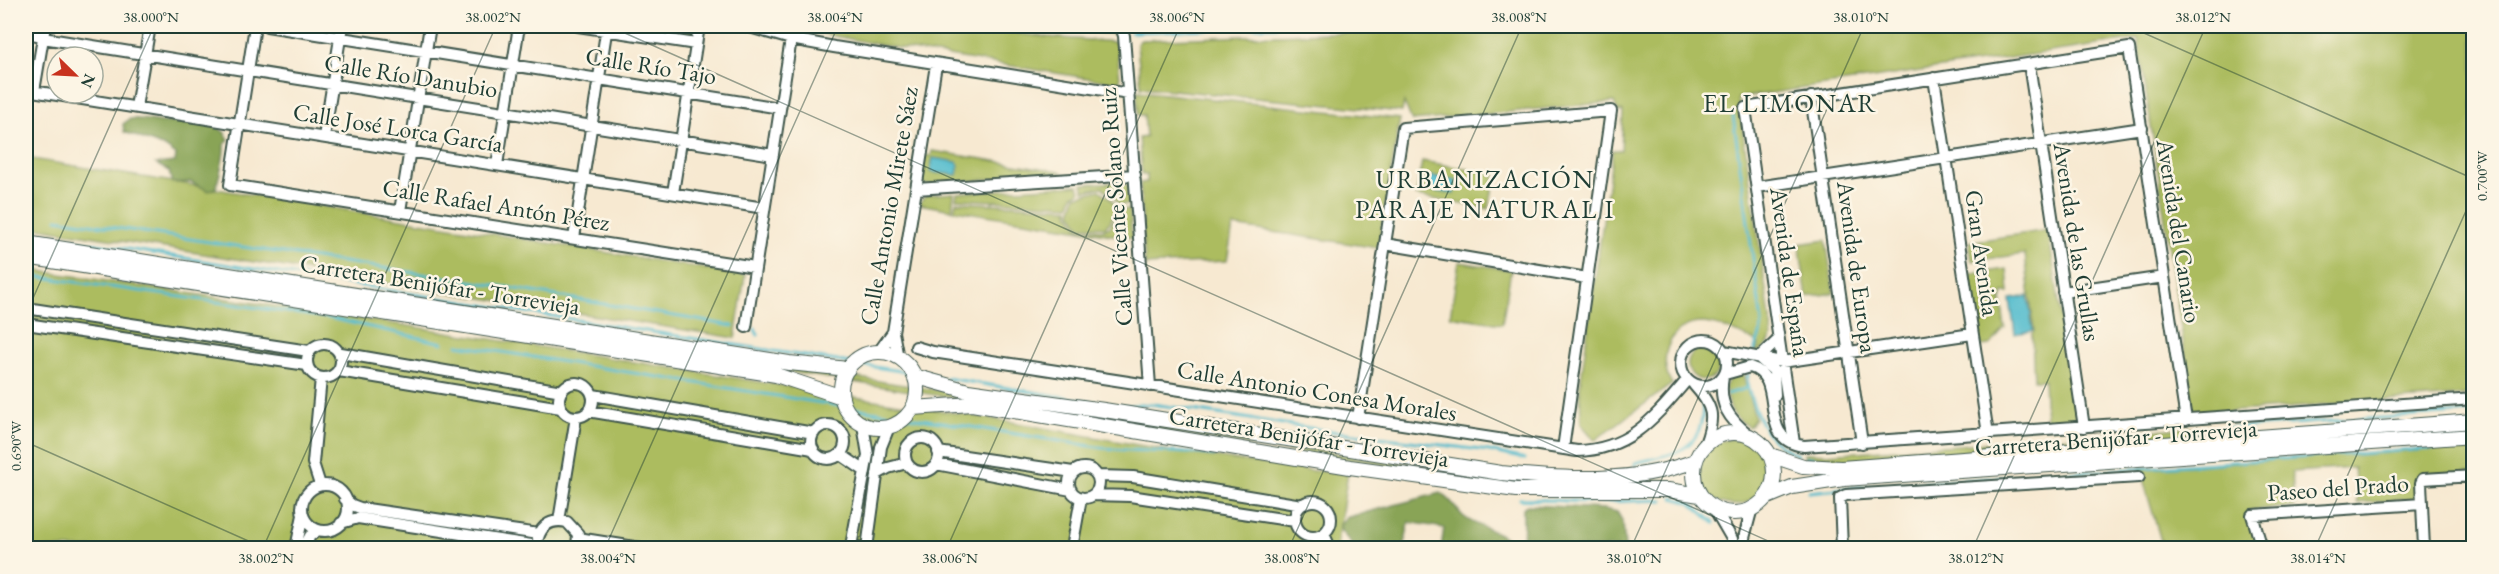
<svg xmlns="http://www.w3.org/2000/svg" width="2499" height="574" viewBox="0 0 2499 574" font-family="'EB Garamond',serif">
  <style>
    .green { fill: #acbc5f; stroke: #667c4a; stroke-width: 1.5 }
    .forest { fill: #89a456; stroke: #547045; stroke-width: 1.5 }
    .water { fill: #51bbcd; stroke: #387c80; stroke-width: 1.5 }
    .lines { fill: none; stroke-linecap: round; stroke-linejoin: round }
    .stream { stroke: #51bbcd; stroke-width: 3 }
    .street-casing { stroke: #3f574c; stroke-width: 14 }
    .secondary-casing { stroke: #3f574c; stroke-width: 16 }
    .street { stroke: #fff; stroke-width: 10 }
    .secondary { stroke: #fff; stroke-width: 14 }
    .ticks { fill: none; stroke: #1f3d34; stroke-width: 1.5; stroke-opacity: 0.45 }
    .labels { text-anchor: middle; stroke-width: 5; stroke-linejoin: round; paint-order: stroke }
    .street-label { font-size: 24px; fill: #1f3d34; stroke: #fcf5e5 }
    .neighbourhood-label { font-size: 26px; letter-spacing: 1.5px; fill: #1f3d34; stroke: #fcf5e5 }
    .neatline { fill: none; stroke: #1f3d34; stroke-width: 2 }
    .ticks-label { font-size: 15px; text-anchor: middle; fill: #1f3d34 }
  </style>
  <rect width="100%" height="100%" fill="#fcf5e5"/>
  <filter id="ink" filterUnits="userSpaceOnUse"><feTurbulence type="fractalNoise" baseFrequency=".0167" numOctaves="2"/><feDisplacementMap in="SourceGraphic" scale="12" xChannelSelector="R" yChannelSelector="G"/><feConvolveMatrix kernelMatrix="1 2 1 2 8 2 1 2 1" color-interpolation-filters="sRGB"/></filter>
  <filter id="wash" filterUnits="userSpaceOnUse"><feTurbulence type="fractalNoise" baseFrequency=".008" numOctaves="4" result="noise"/><feDisplacementMap in="SourceGraphic" scale="24" xChannelSelector="R" yChannelSelector="G"/><feGaussianBlur stdDeviation="1.35" result="paint"/><feColorMatrix in="noise" values="0 0 0 0 0 0 0 0 0 0 0 0 0 0 0 0 0 1.4 0 .05"/><feComposite in="paint" operator="in"/></filter>
  <g filter="url(#wash)">
    <rect width="100%" height="100%" fill="#f7e9d1"/>
    <path class="green" d="M616,26H697L695,40L616,28Z
      M783,26H957L1047,37L1117,42L1120,80L1118,83L886,46Z
      M1019,26H1108L1117,34Z
      M1349,26H2473V395L2194,414L2138,39L1738,98L1771,325C1773,339 1769,349 1755,353L1759,345L1757,342C1741,335 1721,324 1703,323C1670,322 1656,359 1672,384L1595,440L1581,424L1580,386L1613,150H1621L1623,111L1618,112L1614,102L1412,121L1404,102L1402,112L1141,87L1137,44L1141,40L1354,32Z
      M1137,91L1400,119L1378,248L1233,226L1227,261L1145,265L1140,183L1147,182V175H1142L1139,138L1146,137L1144,115H1138Z
      M932,151L1059,171L1062,173L924,185L921,183L925,155L931,156Z
      M26,158L745,275L735,338L26,226Z
      M1422,161L1495,174L1489,209L1416,196Z
      M1123,182L1128,187L1129,204L1119,205L1113,196L1102,187L1084,191L1082,184Z
      M1078,185L1080,192L1073,195L1070,205L956,199L957,193Z
      M1100,190L1110,198L1117,208L1110,222L1105,227L1080,226L1071,212L1076,196Z
      M954,193L952,210L919,204L926,195Z
      M956,202L1069,208V214L1079,228L1102,230L1110,227L1120,210L1130,209L1132,238L954,210Z
      M2048,230L2077,420L2046,422L2044,380H2034L2032,334L2034,331L2025,254L1972,261L1969,242Z
      M1826,240L1834,293L1807,297L1799,244Z
      M26,247L1488,477L1628,482L1666,479V485L1583,487L1491,482L1431,473L26,252Z
      M1459,262L1511,270L1502,324L1450,316Z
      M26,269L403,325L1000,420L1171,451L1315,471L1348,472L1337,544L1339,548H26Z
      M2007,269L2009,293H2004L2001,299L2005,328L1990,345L1980,346L1969,274Z
      M1688 364a16 16 0 1 1 32 0a16 16 0 1 1-32 0Z
      M1742,371L1755,418L1749,427C1731,418 1729,405 1725,387L1731,376Z
      M2190,427L2196,430L2195,434L1837,462L1806,460L1805,453L1827,454L2117,434Z
      M1700 472a33 33 0 1 1 66 0a33 33 0 1 1-66 0Z
      M2473,447V472L2419,475L2416,479L2417,499L2357,503L2354,468L2292,472L2294,507L2252,510L2249,512L2257,548H2163L2140,469Z"/>
    <path class="forest" d="M130,119C141,118 152,121 163,122C181,124 221,117 229,140L224,145C225,157 219,176 216,188L209,191L191,182L172,183L169,171L156,164L175,162L176,155L165,147L124,132L123,124Z
      M1440,493C1451,498 1455,508 1463,516C1479,530 1503,528 1514,548H1441L1444,528L1409,522L1404,548H1355L1341,531L1340,525L1345,518Z
      M1528,505L1604,509L1617,512L1623,522L1625,548H1523V509L1525,506Z"/>
    <path class="water" d="M933,158L957,162L959,165L957,175L930,172Z
      M1430,176L1456,180L1454,194L1427,190Z
      M2028,296L2033,331L2015,334L2010,299Z"/>
    <g class="lines">
      <path class="stream" d="M1131,32L1276,26
        M1733,116L1762,323L1760,335L1754,351
        M57,219L469,281L733,326
        M26,233L913,373
        M26,275L329,318L443,343
        M755,329L758,335
        M458,345L1103,448C1140,452 1177,451 1215,455
        M1748,375C1746,384 1748,390 1751,398C1760,425 1771,445 1798,455
        M946,378L1090,401
        M1728,394L1747,388
        M1121,406L1152,404L1323,430L1489,451L1525,459
        M2198,430L2474,412
        M1807,457L1814,458
        M1635,466V463C1674,453 1703,453 1703,404
        M1809,492L1858,487L2474,446
        M1673,498L1691,503L1714,523
        M1520,499L1598,502L1663,500"/>
    </g>
  </g>
  <g filter="url(#ink)">
    <g class="lines">
      <defs>
        <path id="street" d="M255,26L230,185L755,267
          M267,26L780,108
          M578,26L696,44
          M746,26L791,39L834,47L1129,94
          M1121,26L1124,36L1150,386
          M26,33L43,36
          M43,38L773,155
          M2029,64L2084,427
          M1934,78L1988,434
          M26,90L764,208
          M34,91L45,26
          M1811,97L1862,443
          M136,107L150,26
          M324,137L342,26
          M497,165L519,26
          M1757,187L2142,128
          M916,189L1135,175
          M673,193L699,26
          M400,211L430,26
          M574,238L607,26
          M1385,244L1587,278
          M2063,292L2164,277
          M26,308L309,351
          M26,324L307,365
          M746,327L791,39
          M893,332L898,358
          M1681 363a23 23 0 1 1 46 0a23 23 0 1 1-46 0Z
          M307 361a17 17 0 1 1 34 0a17 17 0 1 1-34 0Z
          M916,347L933,352L1577,451C1630,450 1655,417 1687,380
          M1724,351L1782,362L1972,334
          M341,353L562,391
          M878,353L893,332L936,65
          M339,371L561,408
          M1725,374L1750,367C1789,378 1754,440 1804,446L2474,399
          M1723,377C1718,404 1729,419 1749,435
          M559 400a17 17 0 1 1 34 0a17 17 0 1 1-34 0Z
          M1694,385C1714,407 1715,417 1705,444
          M593,395L814,433
          M1775,395L1774,371L1759,358L1779,339
          M588,411L813,449
          M1358,418L1403,128L1611,111L1563,449
          M811 442a17 17 0 1 1 34 0a17 17 0 1 1-34 0Z
          M905 455a17 17 0 1 1 34 0a17 17 0 1 1-34 0Z
          M1794,443L1745,108L2129,48L2186,420
          M938,452L1073,472
          M840,454L865,471
          M936,464L1071,490
          M1069 483a15 15 0 1 1 30 0a15 15 0 1 1-30 0Z
          M877,474L888,468L907,463
          M1098,476L1133,477L1302,505
          M2472,476L2474,511
          M320,485L313,463L321,378
          M302 508a23 23 0 1 1 46 0a23 23 0 1 1-46 0Z
          M1093,495L1130,496L1295,521
          M345,499L352,505L360,508L539,534
          M1295 519a18 18 0 1 1 36 0a18 18 0 1 1-36 0Z
          M2422,504L2424,548
          M1714,508L1732,539V548
          M559,521L576,417
          M341,523L358,518L538,546
          M1324,534L1330,548
          M538,538C542,524 553,519 567,522L578,534L577,548
          M578,538L641,548
          M851,546L868,455L863,425
          M296,548L303,515
          M304,548L310,536L318,530
          M840,548L858,547
          M867,548L881,447L889,427
          M1072,548L1081,498
          M1745,548L1744,538L1752,508
          M1842,548L1840,498L1846,495L2139,477
          M2262,548L2252,515L2422,504L2421,483L2423,479L2474,476"/>
        <path id="secondary" d="M26,243L789,363L848,369
          M26,257L776,375L842,397
          M841 390a38 38 0 1 1 76 0a38 38 0 1 1-76 0Z
          M914,376L968,391L1104,410L1501,473C1565,479 1633,484 1695,461
          M913,408L972,404L1350,467L1516,490H1668L1700,495
          M1694 473a40 40 0 1 1 80 0a40 40 0 1 1-80 0Z
          M1770,455L1803,466L1841,468L2474,421
          M1765,498L1792,487L1844,479L2474,436"/>
      </defs>
      <use href="#street" class="street-casing"/>
      <use href="#secondary" class="secondary-casing"/>
      <use href="#street" class="street"/>
      <use href="#secondary" class="secondary"/>
    </g>
  </g>
  <path class="ticks" d="M609,26L1784,548M2128,26L2474,179M26,314L154,26M26,442L264,548M263,548L496,26M605,548L838,26M947,548L1180,26M1289,548L1522,26M1631,548L1864,26M1973,548L2206,26M2315,548L2474,193"/>
  <g class="labels">
    <g class="street-label">
      <text transform="translate(651 66) rotate(9)" y="8">Calle Río Tajo</text>
      <text transform="translate(411 76) rotate(9)" y="8">Calle Río Danubio</text>
      <text transform="translate(398 128) rotate(9)" y="8">Calle José Lorca García</text>
      <text transform="translate(496 205) rotate(9)" y="8">Calle Rafael Antón Pérez</text>
      <text transform="translate(889 206) rotate(-80)" y="8">Calle Antonio Mirete Sáez</text>
      <text transform="translate(1116 207) rotate(-94)" y="8">Calle Vicente Solano Ruiz</text>
      <text transform="translate(2179 231) rotate(81)" y="8">Avenida del Canario</text>
      <text transform="translate(2077 242) rotate(81)" y="8">Avenida de las Grullas</text>
      <text transform="translate(1982 253) rotate(82)" y="8">Gran Avenida</text>
      <text transform="translate(1857 267) rotate(82)" y="8">Avenida de Europa</text>
      <text transform="translate(1790 272) rotate(82)" y="8">Avenida de España</text>
      <text transform="translate(440 285) rotate(9)" y="8">Carretera Benijófar - Torrevieja</text>
      <text transform="translate(1317 391) rotate(9)" y="8">Calle Antonio Conesa Morales</text>
      <text transform="translate(1309 437) rotate(9)" y="8">Carretera Benijófar - Torrevieja</text>
      <text transform="translate(2116 438) rotate(-4)" y="8">Carretera Benijófar - Torrevieja</text>
      <text transform="translate(2338 488) rotate(-4)" y="8">Paseo del Prado</text>
    </g>
    <g class="neighbourhood-label">
      <text x="1790" y="112">EL LIMONAR</text>
      <text x="1485" y="188">URBANIZACIÓN<tspan x="1485" dy="30">PARAJE NATURAL I</tspan></text>
    </g>
  </g>
  <rect width="2499" height="574" fill="none" stroke="#fcf5e5" stroke-width="66"/>
  <g transform="translate(75 75) rotate(114)"><circle r="28" fill="#fcf5e5" stroke="#a4ab9e" stroke-width="1.5"/>
  <path d="M0-4.5L10 22L0 15L-10 22Z" fill="#c8321e"/>
  <text y="-9" font-size="16" font-weight="bold" text-anchor="middle" fill="#1f3d34">N</text>
  </g>
  <rect x="33" y="33" width="2433" height="508" class="neatline"/>
  <g class="ticks-label">
    <text x="151" y="22">38.000°N</text>
    <text x="493" y="22">38.002°N</text>
    <text x="835" y="22">38.004°N</text>
    <text x="1177" y="22">38.006°N</text>
    <text x="1519" y="22">38.008°N</text>
    <text x="1861" y="22">38.010°N</text>
    <text x="2203" y="22">38.012°N</text>
    <text transform="translate(2482 176) rotate(-90)" y="5">0.700°W</text>
    <text transform="translate(16 446) rotate(-90)" y="5">0.690°W</text>
    <text x="266" y="563">38.002°N</text>
    <text x="608" y="563">38.004°N</text>
    <text x="950" y="563">38.006°N</text>
    <text x="1292" y="563">38.008°N</text>
    <text x="1634" y="563">38.010°N</text>
    <text x="1976" y="563">38.012°N</text>
    <text x="2318" y="563">38.014°N</text>
  </g>
</svg>
